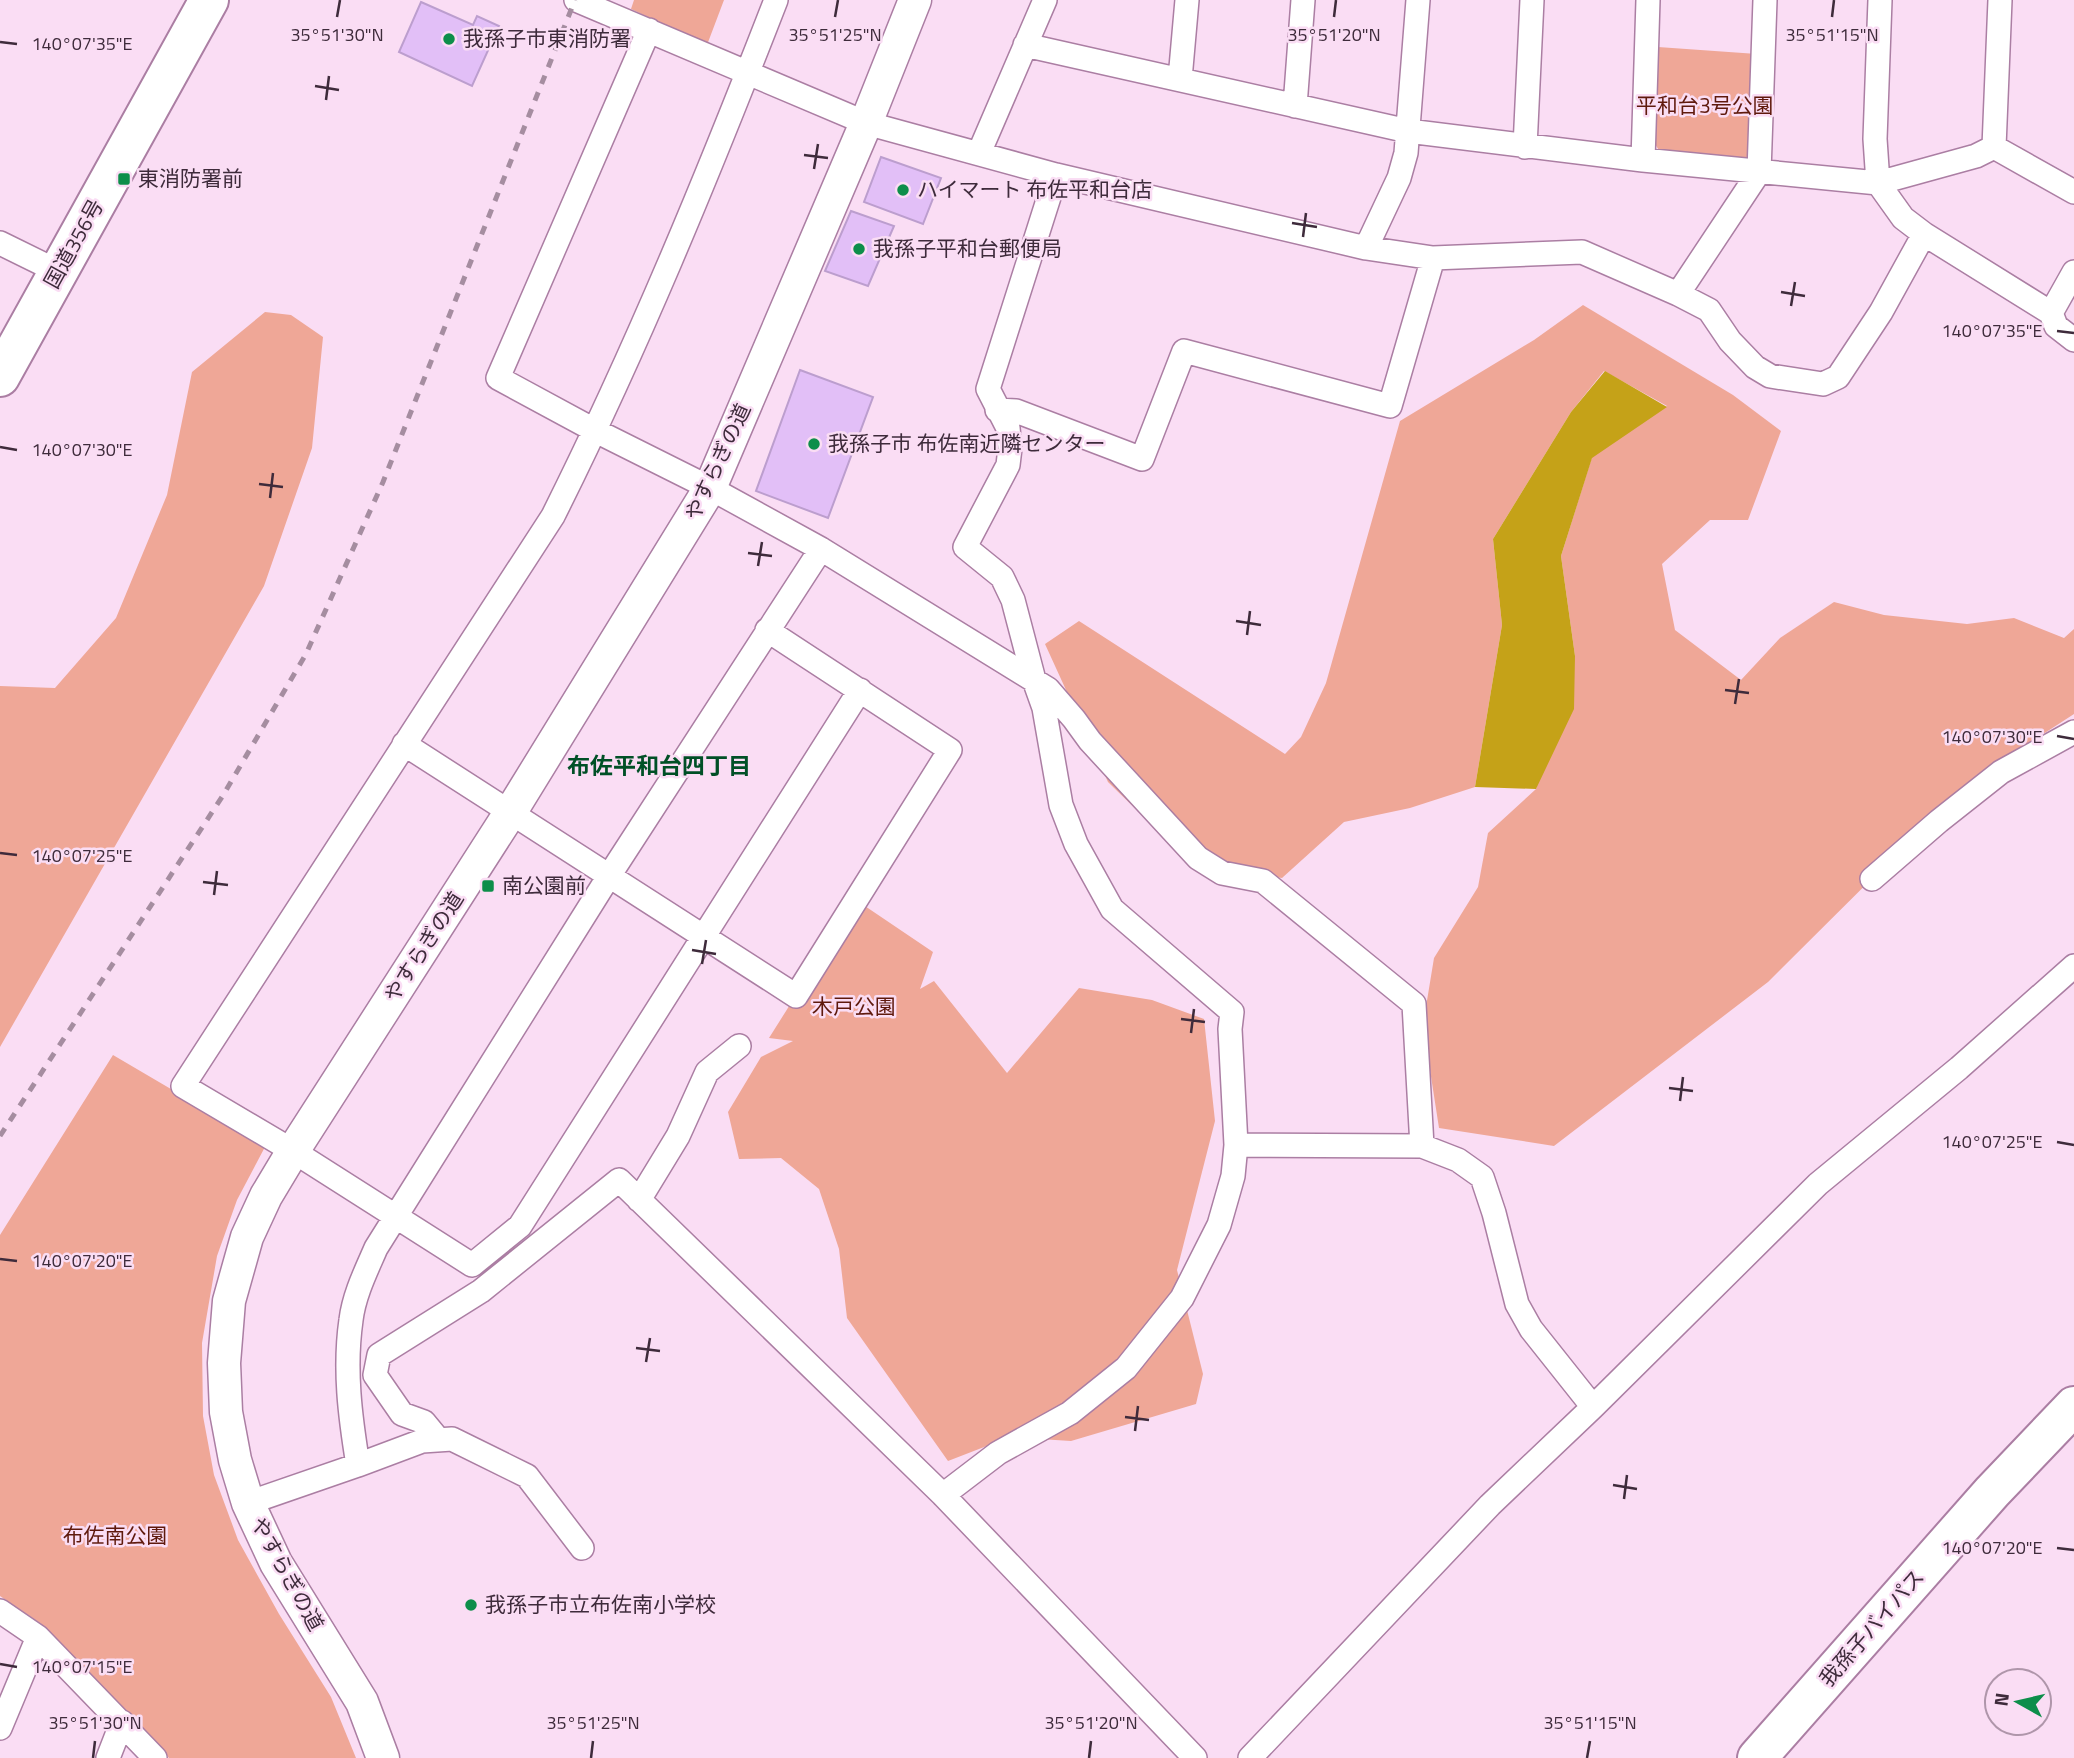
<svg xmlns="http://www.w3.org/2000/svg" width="2074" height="1758" viewBox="0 0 2074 1758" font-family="'Titillium Web','Noto Sans JP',sans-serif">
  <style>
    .green { fill: #efa797 }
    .water { fill: #c5a218 }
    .building { fill: #e2bff7; stroke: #bc9ece; stroke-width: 2 }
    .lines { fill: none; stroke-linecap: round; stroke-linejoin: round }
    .street-casing { stroke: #ab7ea3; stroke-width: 26 }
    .secondary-casing { stroke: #ab7ea3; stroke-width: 35 }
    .highway-casing { stroke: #ab7ea3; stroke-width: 42 }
    .street { stroke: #fff; stroke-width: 23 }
    .secondary { stroke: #fff; stroke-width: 32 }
    .highway { stroke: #fff; stroke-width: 38 }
    .rail { stroke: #a58da0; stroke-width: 5; stroke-dasharray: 9 9; stroke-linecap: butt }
    .ticks { fill: none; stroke: #3e2b3b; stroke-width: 2.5 }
    .poi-dot { fill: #0d8e4a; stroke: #faddf4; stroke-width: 2.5 }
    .labels { text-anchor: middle; stroke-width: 5; stroke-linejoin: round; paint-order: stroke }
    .poi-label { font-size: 21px; fill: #3e2b3b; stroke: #faddf4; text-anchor: start }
    .park-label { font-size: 21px; fill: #5f190c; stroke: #faddf4 }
    .street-label { font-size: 21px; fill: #3e2b3b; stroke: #faddf4 }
    .neighbourhood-label { font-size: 23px; font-weight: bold; fill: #005026; stroke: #faddf4 }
    .ticks-label { font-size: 18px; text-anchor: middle; fill: #3e2b3b; stroke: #faddf4; stroke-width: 5; stroke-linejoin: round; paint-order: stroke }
  </style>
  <rect width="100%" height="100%" fill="#faddf4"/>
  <path class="green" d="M634,0H724L707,45L631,9Z
    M1658,47L1757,54L1752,154L1748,159L1660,152L1655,144Z
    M1583,305L1733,395L1781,431L1748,520H1710L1662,564L1675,630L1741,680L1780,638L1834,602L1884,615L1967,624L2014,618L2064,638L2074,629V714L1969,782L1768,982L1554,1146L1439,1128L1423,1025L1434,958L1478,887L1488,833L1536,789L1575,656L1561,556L1592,457L1667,406L1604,371L1571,412L1493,539L1502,625L1475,787L1410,808L1344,822L1282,878L1193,865L1108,782L1045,644L1079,621L1285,754L1301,737L1326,683L1400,421L1534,340Z
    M265,312L291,315L323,337L312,448L264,586L0,1047V686L55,688L116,618L167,495L192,372Z
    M856,900L933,952L920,989L934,981L1007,1073L1079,988L1152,1000L1204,1019L1215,1121L1177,1270L1203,1374L1196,1404L1071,1441L1010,1437L948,1461L847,1318L839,1249L819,1189L781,1158L739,1159L728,1112L761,1057L793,1041L769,1038Z
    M113,1055L266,1145L237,1200L217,1256L202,1343L203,1416L214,1475L238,1540L279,1614L331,1697L356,1758H169L124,1708L40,1623L0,1596V1235Z"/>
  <path class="water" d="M1605,371L1667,407L1592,458L1561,556L1575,656L1574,709L1536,789L1475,787L1502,625L1493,539L1571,412Z"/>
  <path class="building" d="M421,2L473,25L477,16L499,26L472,86L399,52Z
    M881,157L941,178L923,224L864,202Z
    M851,211L894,226L868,286L825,271Z
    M800,370L873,397L828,518L756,491Z"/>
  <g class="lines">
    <defs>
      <path id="street" d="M576,0L866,123L1056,175L1366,248L1433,258L1582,252L1678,294L1709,310L1730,341L1755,367L1770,376L1823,384L1838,377L1881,312L1924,234L1903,218L1878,183L1875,139L1880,0
        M776,0C708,175 637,348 553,516L183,1086L293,1151L472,1265L520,1226L860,690
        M649,30L498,378L596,431L710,488L821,549L1048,689L1074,719L1090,741L1198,858L1222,873L1263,881L1414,1004L1422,1146
        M1025,45L1408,131L1643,160L1878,183L1976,156L1994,147L2000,0
        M1180,79L1187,0
        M1295,106L1303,0
        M1525,147L1532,0
        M1994,147L2074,192
        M979,153L1045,0
        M1643,160L1648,0
        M1924,234L2051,313L2074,272
        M0,243L59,272
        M1366,248L1399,178L1406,153L1418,0
        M1678,294L1759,172L1765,0
        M2051,313L2056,326L2074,340
        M997,410L1016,411L1142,459L1184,351L1390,406L1433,258
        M404,744L796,996L950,750L767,630
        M1872,879L1939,821L2001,772L2074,732
        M1236,1145L1422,1146L1458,1160L1482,1177L1494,1213L1517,1304L1531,1329L1593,1407
        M639,1200L678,1136L707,1072L739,1046
        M438,1439L424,1422L402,1414L375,1375L379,1355L481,1291L619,1180L943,1495L1195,1758
        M358,1465L422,1441L452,1439L527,1476L582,1548
        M943,1495L998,1453L1070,1413L1126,1368L1182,1298L1219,1225L1233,1176L1236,1145L1230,1029L1232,1012L1112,909L1076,844L1061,805L1044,708L1034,680L1013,600L1002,577L965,547L1008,465L1010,448L1008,428L988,389L1056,175
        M248,1503L358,1465C350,1416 344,1369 351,1320C354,1295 366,1271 376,1248L609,876L821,549
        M0,1611L38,1637L155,1758
        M0,1728L38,1637
        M108,1758L122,1722
        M1250,1758L1490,1505L1593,1407L1818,1184L1959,1068L2074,966"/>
      <path id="secondary" d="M383,1758L362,1702L276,1563L248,1503L235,1460L226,1412L224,1363L229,1301L247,1237L266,1196L293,1151L510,813L710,488L866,123L915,0"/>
      <path id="highway" d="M0,377L209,0
        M1757,1758L1992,1492L2074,1406"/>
    </defs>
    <use href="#street" class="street-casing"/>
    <use href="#secondary" class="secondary-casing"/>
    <use href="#highway" class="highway-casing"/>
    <use href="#street" class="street"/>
    <use href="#secondary" class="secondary"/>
    <use href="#highway" class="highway"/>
    <path class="rail" d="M0,1136L222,797L306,654L383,482L575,0"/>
  </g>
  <path class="ticks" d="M337,17L340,0M835,17L838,0M1334,17L1336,0M1832,17L1834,0M0,42L17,44M315,86L339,90M326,100L329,76M804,155L828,158M814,169L818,144M1292,223L1317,227M1303,237L1306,213M1781,292L1805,296M1791,306L1795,282M2057,331L2074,333M0,447L17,450M259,484L283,487M270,498L273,473M748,553L772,556M758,566L762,542M1236,621L1261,625M1247,635L1250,611M1725,690L1749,693M1735,704L1739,679M2057,736L2074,739M0,853L17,855M203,882L228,885M214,895L217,871M692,950L716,954M702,964L706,940M1181,1019L1205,1022M1191,1033L1194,1009M1669,1088L1693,1091M1680,1101L1683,1077M2057,1142L2074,1145M0,1259L17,1261M636,1348L660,1351M646,1362L650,1338M1125,1417L1149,1420M1135,1431L1138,1406M1613,1485L1637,1489M1624,1499L1627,1475M2057,1548L2074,1550M0,1664L17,1667M93,1758L95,1741M591,1758L593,1741M1089,1758L1091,1741M1587,1758L1590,1741"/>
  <g class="poi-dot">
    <circle cx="449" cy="39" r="7"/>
    <rect x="117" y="172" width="14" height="14" rx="3.5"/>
    <circle cx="903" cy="190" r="7"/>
    <circle cx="859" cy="249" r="7"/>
    <circle cx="814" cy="444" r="7"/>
    <rect x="481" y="879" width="14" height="14" rx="3.5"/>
    <circle cx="471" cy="1605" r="7"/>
  </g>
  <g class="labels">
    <g class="poi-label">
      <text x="463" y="46">我孫子市東消防署</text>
      <text x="138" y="186">東消防署前</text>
      <text x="917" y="197">ハイマート 布佐平和台店</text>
      <text x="873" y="256">我孫子平和台郵便局</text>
      <text x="828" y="451">我孫子市 布佐南近隣センター</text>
      <text x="502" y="893">南公園前</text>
      <text x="485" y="1612">我孫子市立布佐南小学校</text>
    </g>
    <g class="park-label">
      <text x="1705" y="113">平和台3号公園</text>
      <text x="854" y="1014">木戸公園</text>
      <text x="115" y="1543">布佐南公園</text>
    </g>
    <g class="street-label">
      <text transform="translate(74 244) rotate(-61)" y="7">国道356号</text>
      <text transform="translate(718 462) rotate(-65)" y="7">やすらぎの道</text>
      <text transform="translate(424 947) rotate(-57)" y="7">やすらぎの道</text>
      <text transform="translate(287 1574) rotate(61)" y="7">やすらぎの道</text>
      <text transform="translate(1872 1628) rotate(-49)" y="7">我孫子バイパス</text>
    </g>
    <g class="neighbourhood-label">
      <text x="659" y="774">布佐平和台四丁目</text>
    </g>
  </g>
  <g class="ticks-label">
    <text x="337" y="41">35°51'30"N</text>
    <text x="835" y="41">35°51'25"N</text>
    <text x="1334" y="41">35°51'20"N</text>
    <text x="1832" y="41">35°51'15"N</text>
    <text x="82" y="50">140°07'35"E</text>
    <text x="1992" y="337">140°07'35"E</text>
    <text x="82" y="456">140°07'30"E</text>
    <text x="1992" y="743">140°07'30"E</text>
    <text x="82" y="862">140°07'25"E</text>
    <text x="1992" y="1148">140°07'25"E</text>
    <text x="82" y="1267">140°07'20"E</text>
    <text x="1992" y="1554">140°07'20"E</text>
    <text x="82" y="1673">140°07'15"E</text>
    <text x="95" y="1729">35°51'30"N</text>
    <text x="593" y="1729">35°51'25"N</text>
    <text x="1091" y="1729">35°51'20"N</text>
    <text x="1590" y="1729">35°51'15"N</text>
  </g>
  <g transform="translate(2018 1702) rotate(278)"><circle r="33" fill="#faddf4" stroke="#af96aa" stroke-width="2"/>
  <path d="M0-5L12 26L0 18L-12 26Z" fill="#0d8e4a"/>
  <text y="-10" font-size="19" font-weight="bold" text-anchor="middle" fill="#3e2b3b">N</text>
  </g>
</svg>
